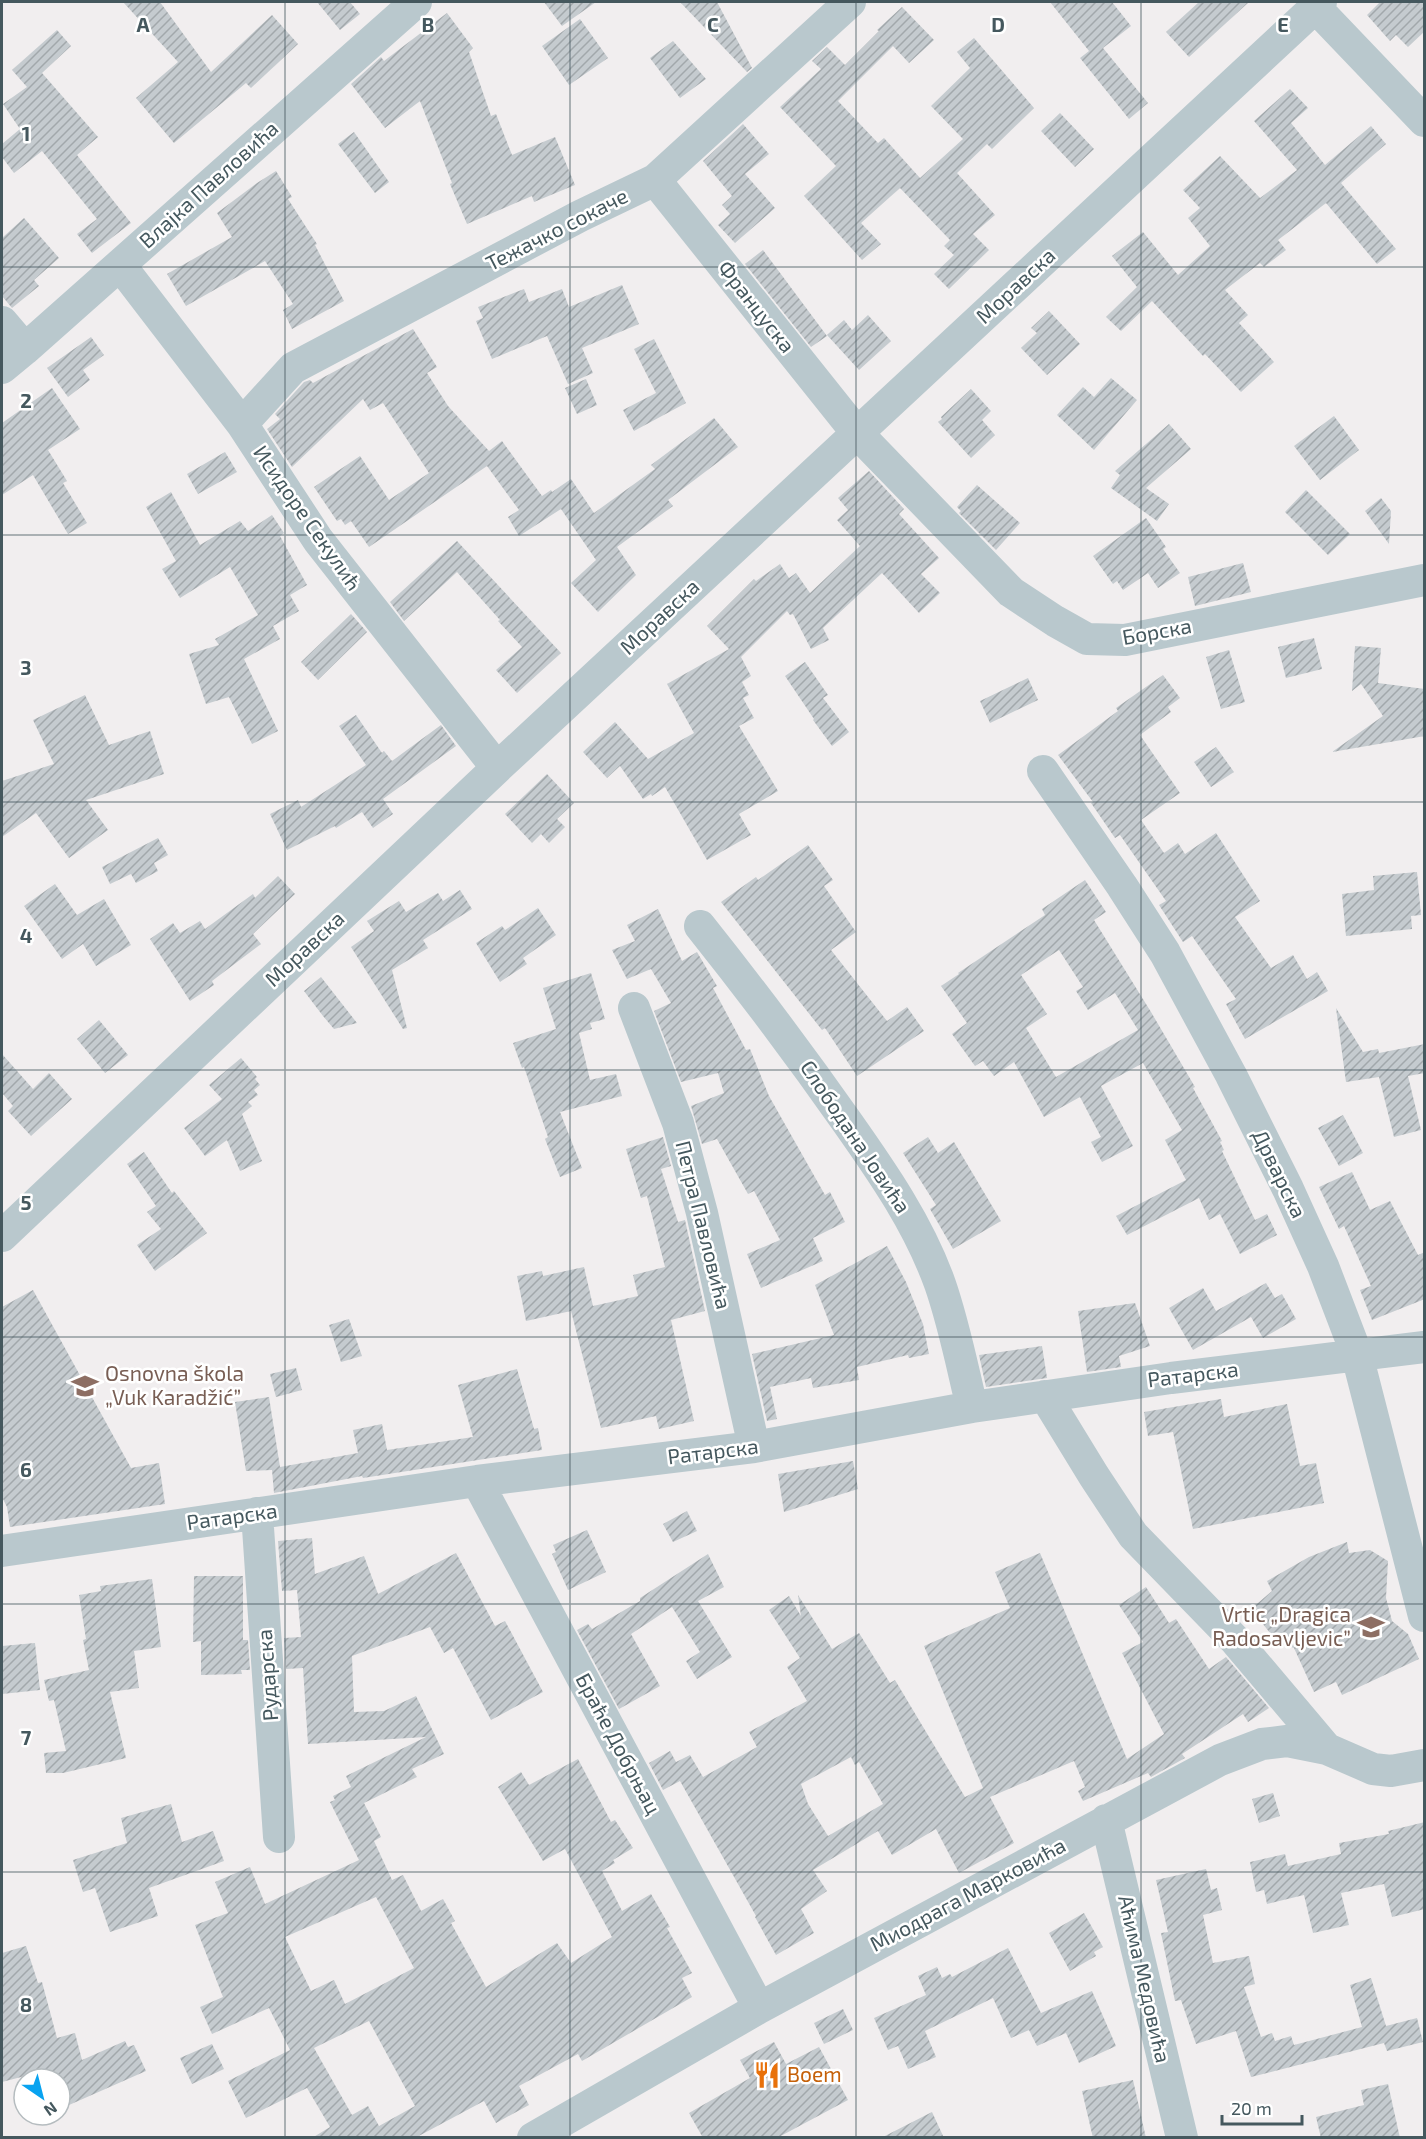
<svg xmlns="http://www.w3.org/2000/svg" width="1426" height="2139" viewBox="0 0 1426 2139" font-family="'Exo 2',sans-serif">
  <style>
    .building { fill: url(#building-hatch); fill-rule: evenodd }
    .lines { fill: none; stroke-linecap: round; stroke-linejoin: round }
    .minor { stroke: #b9c8cd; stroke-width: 32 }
    .grid { fill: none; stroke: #45585e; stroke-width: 1.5; stroke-opacity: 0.55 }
    .labels { text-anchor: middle; stroke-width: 5; stroke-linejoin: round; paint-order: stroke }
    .street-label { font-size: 21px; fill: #45585e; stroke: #fff }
    .education-label { font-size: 21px; fill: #785e54; stroke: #fff; text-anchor: start }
    .food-label { font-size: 21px; fill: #c56008; stroke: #fff; text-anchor: start }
    .grid-label { font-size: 20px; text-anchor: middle; font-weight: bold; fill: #45585e; stroke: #fff; stroke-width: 5; stroke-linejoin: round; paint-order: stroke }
  </style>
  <defs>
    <pattern id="building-hatch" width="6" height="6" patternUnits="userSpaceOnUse" patternTransform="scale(1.5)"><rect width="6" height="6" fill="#c5cbcf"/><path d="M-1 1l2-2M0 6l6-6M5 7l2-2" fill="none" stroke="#a2a8ab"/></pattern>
  </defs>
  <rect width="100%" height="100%" fill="#f1eeef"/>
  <path class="building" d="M123,2H160L211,72L272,15L298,44L251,88L246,83L174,143L136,98L178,62Z
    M317,2H350L360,14L340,30Z
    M544,2H596L562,26Z
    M680,2H717L752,68L747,72Z
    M1050,2H1112L1131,26L1103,48L1148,103L1129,119L1080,58L1089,51Z
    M1199,2H1249L1189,57L1166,32Z
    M1380,2H1425V31L1408,47L1396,35L1390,41L1367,15Z
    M902,7L934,40L909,63L893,46L838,101L878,143L884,138L920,178L963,139L931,106L970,68L957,52L974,38L1034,108L992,149L987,144L957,173L995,215L973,234L989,250L949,289L934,274L954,255L944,246L950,240L900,188L861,223L881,244L862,260L804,196L836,166L780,107L821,69L812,61L827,47L845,65L879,31L877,30Z
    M447,13L473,48L469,52L491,116L496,114L512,155L555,137L575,185L534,202L532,196L467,224L450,184L452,183L420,101L385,128L351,84L381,57L384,61Z
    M580,19L608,58L569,85L542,46Z
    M57,30L71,46L42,73L98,137L77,155L131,223L92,253L77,234L97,219L42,151L14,173L2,157V144L20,129L3,104L27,87L12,70Z
    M673,41L706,79L680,98L650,58Z
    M1290,89L1308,108L1291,123L1325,165L1371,126L1386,144L1341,183L1396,249L1377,264L1326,203L1278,240L1286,250L1264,267L1260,263L1225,290L1248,315L1239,323L1274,362L1241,392L1205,354L1203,356L1152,301L1121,331L1106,317L1137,287L1112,256L1143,232L1178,275L1210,246L1188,218L1200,208L1183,190L1220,156L1260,198L1297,170L1254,121Z
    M1060,113L1094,149L1075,167L1041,131Z
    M743,124L769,154L745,174L775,208L735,243L718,225L730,214L722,205L732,196L703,161Z
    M354,132L389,182L375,193L338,144Z
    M276,171L292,197L288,199L317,244L315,245L344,301L292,329L283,310L293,304L265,261L186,306L167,274L232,237L217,213L257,183Z
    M24,218L59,258L34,280L39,286L12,308L2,296V238Z
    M763,250L827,336L811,347L745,264Z
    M622,285L639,324L582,348L593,373L568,384L547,336L492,359L476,321L483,318L478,307L524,289L529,302L562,289L569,307Z
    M1049,311L1080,344L1047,375L1021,348L1037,333L1031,328Z
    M868,315L891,341L859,370L827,335L844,320L852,330Z
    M413,329L437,367L427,373L448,406L489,451L502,441L542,496L551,490L552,492L571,479L594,513L655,469L651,465L714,418L738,447L668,500L673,506L617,547L636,575L598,612L571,583L596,560L561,509L519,536L508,517L519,510L487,466L369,547L351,521L345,525L341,519L337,521L314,487L360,456L389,500L429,473L383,403L370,410L363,399L292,467L267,429L280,419L275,414L304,382L310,380L313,383Z
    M91,337L104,355L83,370L90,380L68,397L47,368Z
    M654,339L686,403L634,431L623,410L656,393L634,349Z
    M1111,378L1137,400L1094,450L1057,415L1083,387L1094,397Z
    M586,379L597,405L577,414L565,388Z
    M52,388L80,429L48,450L67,481L63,483L87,523L68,534L33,475L2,495V423Z
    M971,389L991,411L982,420L995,435L971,458L938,422L942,419L941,417Z
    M1334,416L1359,450L1320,480L1294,446Z
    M1169,424L1191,449L1146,488L1169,504L1157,521L1111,488L1120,475L1115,471Z
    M225,452L237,472L198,494L187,474Z
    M869,471L904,509L899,514L939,558L921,574L940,593L919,613L882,573L823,628L829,640L811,649L793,614L790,615L787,611L741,657L751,676L742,682L749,695L743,698L754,718L739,726L778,791L739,814L751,835L707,860L665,787L652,796L651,794L643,799L620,766L607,778L583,752L615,722L648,759L694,733L667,684L729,649L707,626L754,579L756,581L780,564L789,578L796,573L810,593L860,546L837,520L848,510L838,498Z
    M977,485L1020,523L996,550L959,513L961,511L957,507Z
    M1306,490L1350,534L1328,555L1285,512Z
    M171,492L200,545L240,521L248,531L272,515L284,533L280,536L307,585L290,595L299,611L273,626L280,639L244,659L278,731L252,744L229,697L206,704L189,654L219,645L215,639L258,615L230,567L180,598L162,569L176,561L146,507Z
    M1381,498L1391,511L1389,544L1365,511Z
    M1146,518L1166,547L1163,549L1180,573L1158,588L1148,573L1123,590L1117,581L1113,584L1093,556Z
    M457,541L561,653L517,693L496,670L522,647L498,621L500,620L457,572L404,621L390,602Z
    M1243,563L1251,592L1195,606L1188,577Z
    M351,614L367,632L318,680L301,662Z
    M1314,638L1322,669L1286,678L1278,647Z
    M1355,646L1381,648L1378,683L1425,689V736L1332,752L1383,716L1361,684L1352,691Z
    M1229,650L1245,702L1221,709L1206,657Z
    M805,662L828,695L823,698L849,732L832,746L813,720L814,719L785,676Z
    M1163,675L1180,698L1168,707L1171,712L1140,735L1180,793L1141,820L1164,853L1178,843L1185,854L1216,833L1260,901L1235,917L1271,968L1293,955L1307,979L1317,972L1328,991L1245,1039L1226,1004L1236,999L1192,936L1183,942L1159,905L1166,901L1120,835L1115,838L1091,803L1093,802L1058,755L1118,711L1116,708Z
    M1028,678L1038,700L990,723L980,701Z
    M85,695L109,745L150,731L164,774L86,800L108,830L69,858L36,813L2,837V781L54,764L33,720Z
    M356,715L382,753L384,751L392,761L441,725L456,746L383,799L393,814L373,828L362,812L336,828L335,826L287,850L270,814L298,800L301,807L366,765L339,726Z
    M1216,747L1234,772L1211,787L1194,762Z
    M547,774L574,803L557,819L565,827L549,843L541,834L532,843L505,814Z
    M158,838L168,855L154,863L158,871L136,883L131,874L110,884L102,867Z
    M808,845L833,880L824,886L856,932L831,950L887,1021L907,1007L924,1031L857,1076L825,1028L822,1030L721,902L756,877L758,880Z
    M1417,872L1421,915L1411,916L1412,929L1346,936L1342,894L1374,890L1373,876Z
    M278,876L295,894L253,934L261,944L212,981L214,985L190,1001L150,939L173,923L180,933L200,921L205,929L253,894L255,898Z
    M1085,880L1106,912L1094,920L1151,1012L1195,1087L1193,1088L1222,1141L1220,1142L1224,1150L1222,1151L1255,1220L1267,1214L1277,1235L1240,1254L1220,1214L1209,1220L1199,1198L1127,1235L1116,1216L1186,1180L1165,1140L1182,1130L1143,1063L1101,1086L1133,1146L1102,1162L1091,1142L1101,1137L1080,1097L1044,1117L1014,1062L994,1076L983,1061L975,1066L952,1034L967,1023L941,986L959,974L958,973L1045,915L1042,909ZM1059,950L1083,987L1076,991L1088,1010L1115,993L1138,1030L1056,1077L1026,1028L1047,1014L1021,975Z
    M55,884L77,915L104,899L131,945L96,966L83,944L62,959L24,906Z
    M460,890L472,909L423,940L428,948L392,970L407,1028L403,1029L351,947L374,931L367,921L399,901L406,912L438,893L443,901Z
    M538,908L556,935L523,958L527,964L500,982L476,943L502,926L505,930Z
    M658,909L682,961L697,952L717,986L713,988L746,1050L750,1049L769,1096L825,1195L830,1192L845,1222L813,1238L823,1261L761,1288L747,1254L780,1240L754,1191L748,1194L717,1139L702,1144L691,1106L724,1093L718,1073L681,1082L654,1011L671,1003L651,969L627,979L612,950L635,941L627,925Z
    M591,973L605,1019L590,1023L592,1029L579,1033L590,1080L616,1074L622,1096L560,1112L582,1168L560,1177L545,1139L548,1137L524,1067L522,1068L513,1043L556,1029L543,988Z
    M321,977L357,1023L334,1029L323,1016L304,991Z
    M1336,1008L1363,1052L1378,1049L1379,1053L1425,1044V1073L1408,1076L1421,1130L1394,1137L1379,1077L1346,1082Z
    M99,1020L128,1055L105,1073L77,1039Z
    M2,1054L33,1089L49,1073L72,1099L31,1136L8,1111L13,1106L2,1093Z
    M241,1058L257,1077L255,1079L260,1085L254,1090L258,1095L248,1102L252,1106L242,1114L262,1161L240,1171L227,1140L205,1156L184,1128L222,1099L209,1085Z
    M1343,1115L1363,1153L1339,1166L1318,1128Z
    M663,1137L671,1166L661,1169L678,1222L685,1220L705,1311L671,1320L694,1421L659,1429L656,1416L601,1428L571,1311L526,1321L517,1276L542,1271L543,1276L584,1267L593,1306L638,1296L633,1275L665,1267L647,1196L641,1198L626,1149Z
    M928,1137L938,1153L954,1142L1001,1221L953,1249L930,1209L936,1205L903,1153Z
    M144,1152L172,1193L174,1191L207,1233L155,1271L137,1245L161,1229L147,1212L156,1206L127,1164Z
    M1352,1172L1370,1210L1390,1201L1418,1255L1425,1252V1299L1372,1320L1360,1290L1371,1286L1344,1226L1339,1229L1319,1187Z
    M887,1246L906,1282L923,1324L929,1354L909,1358L908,1355L857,1367L859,1380L813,1388L811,1378L770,1387L777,1419L767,1421L752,1354L834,1335L815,1285Z
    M1266,1283L1275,1298L1282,1294L1296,1319L1263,1338L1251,1317L1193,1350L1169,1308L1203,1288L1216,1311Z
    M33,1290L131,1468L159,1463L165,1504L10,1527L7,1507L2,1497V1307Z
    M1135,1303L1150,1346L1119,1356L1121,1367L1087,1372L1078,1311Z
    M349,1319L362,1356L341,1362L329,1325Z
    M1042,1346L1047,1378L986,1387L979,1355Z
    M296,1368L302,1390L276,1397L270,1374Z
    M517,1369L534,1429L538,1428L542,1450L363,1478L362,1476L274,1493L272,1470L246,1471L235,1402L269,1397L280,1467L358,1453L353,1430L382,1424L387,1450L473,1437L458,1385Z
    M1221,1399L1224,1417L1287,1404L1300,1466L1316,1463L1324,1503L1193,1529L1173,1432L1148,1436L1144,1412Z
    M853,1461L858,1489L784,1512L778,1474Z
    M687,1511L697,1531L673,1542L663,1524Z
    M587,1530L606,1572L568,1590L552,1554L556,1552L553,1545Z
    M312,1538L315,1574L364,1556L378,1594L456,1553L495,1626L505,1621L543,1692L491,1720L453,1648L444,1653L430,1627L352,1656L354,1712L384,1711L416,1696L444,1754L412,1769L417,1777L364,1803L381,1837L374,1841L392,1880L403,1875L421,1911L443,1899L455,1921L451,1923L486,1987L557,1943L571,1963L612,1937L565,1849L543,1861L498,1787L521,1772L529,1785L578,1759L611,1822L615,1820L633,1848L613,1860L615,1863L602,1871L622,1911L651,1894L670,1927L667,1928L692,1973L682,1978L692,1997L582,2061L578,2054L519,2086L529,2105L496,2123L484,2101L415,2138H312L330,2127L307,2088L246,2118L228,2081L290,2050L269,2008L212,2034L200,2007L223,1997L195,1925L228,1913L215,1882L250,1867L265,1904L359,1860L330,1802L335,1800L333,1796L351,1787L346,1776L426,1737L308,1744L303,1668L286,1669L284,1638L301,1637L297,1590L282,1591L278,1541ZM376,1897L414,1968L345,2004L334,1980L311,1991L285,1937ZM369,2021L415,2106L379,2126L368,2106L352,2115L314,2048Z
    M1347,1542L1349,1553L1370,1550L1388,1561L1386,1598L1392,1621L1408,1634L1419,1659L1342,1695L1336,1682L1314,1692L1294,1648L1278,1643L1251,1609L1272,1591L1267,1581L1309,1557Z
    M1040,1553L1127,1759L1164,1734L1122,1653L1143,1642L1119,1605L1146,1587L1169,1623L1176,1619L1209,1669L1226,1657L1269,1708L1248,1722L1243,1714L1182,1754L1185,1758L1151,1777L1148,1773L1083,1801L1078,1791L1085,1787L1074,1761L990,1797L1014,1843L959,1873L936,1829L892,1855L878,1831L813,1870L827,1891L801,1909L814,1933L776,1955L755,1917L756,1916L680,1781L663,1790L649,1763L670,1751L676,1762L690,1755L703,1777L757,1747L749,1732L807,1701L787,1667L800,1658L769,1610L789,1596L801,1616L798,1595L832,1649L859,1633L890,1683L895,1680L965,1797L983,1788L924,1646L1010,1608L995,1572ZM851,1757L855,1765L859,1762L883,1804L828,1836L808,1804L801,1784Z
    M708,1554L724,1587L698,1601L732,1657L697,1679L686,1661L700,1652L672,1607L631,1634L660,1686L619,1709L577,1630L588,1624L592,1629L640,1601V1598Z
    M194,1576H243V1640H248L250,1670H241L242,1674L201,1675V1641L193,1642Z
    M152,1579L161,1647L134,1651L139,1688L110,1692L126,1758L63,1773H46L44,1753L66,1751L54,1700L49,1701L44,1680L89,1670L83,1640L86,1639L79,1595L101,1591L100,1586Z
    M35,1643L40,1690L2,1694V1646Z
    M1273,1793L1280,1816L1259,1823L1252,1799Z
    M171,1804L182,1842L213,1831L224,1861L149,1888L158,1916L110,1932L95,1888L83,1892L73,1860L127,1843L121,1818Z
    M1425,1822V1909L1392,1917L1384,1884L1341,1893L1349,1925L1313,1933L1304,1895L1267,1904L1264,1890L1256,1892L1250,1862L1285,1854L1288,1866L1341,1854L1339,1843L1389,1834L1388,1831Z
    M1206,1869L1211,1890L1217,1888L1222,1910L1203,1915L1213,1963L1249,1956L1255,1984L1244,1987L1261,2037L1272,2033L1275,2041L1291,2036L1294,2045L1362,2027L1350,1985L1371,1978L1386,2026L1417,2018L1423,2042L1387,2051L1384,2043L1251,2077L1236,2031L1196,2044L1181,2000L1175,2001L1161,1933L1168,1932L1156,1880Z
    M1084,1913L1103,1947L1094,1952L1096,1956L1070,1971L1049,1933Z
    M26,1946L38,1983L42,1982L57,2038L75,2033L82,2060L125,2041L128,2047L134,2045L146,2071L60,2109V2079H46L44,2071L2,2082V1953Z
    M1008,1948L1041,2013L1092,1991L1116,2046L1079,2063L1066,2033L1037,2046L1029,2030L1011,2038L993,1998L925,2031L936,2057L908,2069L898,2046L888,2050L874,2018L926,1995L918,1976L937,1967L942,1978L950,1974L952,1977Z
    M843,2009L853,2030L824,2044L814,2023Z
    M774,2042L786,2064L819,2047L848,2100L777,2138H703L689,2113L750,2078L740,2060Z
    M212,2044L224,2069L192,2084L180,2058Z
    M1133,2080L1146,2138H1093L1082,2091Z
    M1388,2084L1400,2138H1321L1316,2117L1364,2105L1361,2090Z
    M932,2112L944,2138H881Z"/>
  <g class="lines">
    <path class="minor" d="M1315,7L1424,121
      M655,180L857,433L1011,592L1055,621L1087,639L1125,640L1424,580
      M120,265L242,424L318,540L497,768
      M2,322L25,349
      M2,368L25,349L416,2
      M242,424L293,368L580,216L655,180L850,2
      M1043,771L1122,886L1165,953L1231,1075L1288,1189L1323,1266L1357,1355L1424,1616
      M700,926C751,990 800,1055 847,1122C883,1173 919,1225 940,1284C954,1324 962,1366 972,1407
      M634,1008L678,1123L702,1213L754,1447
      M2,1236L497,768L1321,2
      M1045,1396L1094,1476L1133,1535L1234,1639L1327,1749
      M477,1481L759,2008
      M257,1513L279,1837
      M2,1551L477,1481L754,1447L972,1407L1171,1378L1424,1347
      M1106,1820L1182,2138
      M533,2138L759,2008L1220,1760L1262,1744L1287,1741L1327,1749L1373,1769L1391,1771L1424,1765"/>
  </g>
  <path class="grid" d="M285,2V2138M570,2V2138M856,2V2138M1141,2V2138M2,267H1424M2,535H1424M2,802H1424M2,1070H1424M2,1337H1424M2,1604H1424M2,1872H1424"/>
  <defs>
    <symbol id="school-bare" viewBox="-9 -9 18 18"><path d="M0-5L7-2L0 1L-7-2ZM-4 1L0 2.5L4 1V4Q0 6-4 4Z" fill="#8d6e63" stroke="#fff" stroke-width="2.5" paint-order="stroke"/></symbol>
    <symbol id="restaurant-bare" viewBox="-9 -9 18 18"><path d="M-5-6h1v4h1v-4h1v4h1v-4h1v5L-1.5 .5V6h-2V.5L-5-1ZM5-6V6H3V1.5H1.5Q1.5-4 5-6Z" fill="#e8710a" stroke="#fff" stroke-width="2.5" paint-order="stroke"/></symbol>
  </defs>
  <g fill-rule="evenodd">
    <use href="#school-bare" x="66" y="1367" width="38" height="38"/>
    <use href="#school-bare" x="1352" y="1608" width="38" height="38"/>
    <use href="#restaurant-bare" x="748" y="2056" width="38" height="38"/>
  </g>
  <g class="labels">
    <g class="street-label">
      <text transform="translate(209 185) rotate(-42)" y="7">Влајка Павловића</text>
      <text transform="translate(557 230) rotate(-27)" y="7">Тежачко сокаче</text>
      <text transform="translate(1016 286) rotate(-43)" y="7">Моравска</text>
      <text transform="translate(756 307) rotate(52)" y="7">Француска</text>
      <text transform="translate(307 518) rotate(55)" y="7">Исидоре Секулић</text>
      <text transform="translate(660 617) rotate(-43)" y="7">Моравска</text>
      <text transform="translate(1157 632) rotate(-10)" y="7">Борска</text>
      <text transform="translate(305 949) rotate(-43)" y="7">Моравска</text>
      <text transform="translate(855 1137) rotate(56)" y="7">Слободана Јовића</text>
      <text transform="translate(1279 1174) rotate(64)" y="7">Дрварска</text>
      <text transform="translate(703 1225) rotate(76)" y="7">Петра Павловића</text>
      <text transform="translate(1193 1375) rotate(-7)" y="7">Ратарска</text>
      <text transform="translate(713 1452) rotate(-7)" y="7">Ратарска</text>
      <text transform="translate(232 1517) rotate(-8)" y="7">Ратарска</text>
      <text transform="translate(268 1675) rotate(-94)" y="7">Рударска</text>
      <text transform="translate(618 1744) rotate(62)" y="7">Браће Добрњац</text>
      <text transform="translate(968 1895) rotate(-28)" y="7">Миодрага Марковића</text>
      <text transform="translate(1144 1979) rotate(77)" y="7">Аћима Медовића</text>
    </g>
    <g class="education-label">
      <text x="105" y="1381">Osnovna škola<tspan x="105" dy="24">„Vuk Karadžić”</tspan></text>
      <text x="1351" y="1622" text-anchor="end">Vrtic „Dragica<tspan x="1351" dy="24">Radosavljevic”</tspan></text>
    </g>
    <g class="food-label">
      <text x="787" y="2082">Boem</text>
    </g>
  </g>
  <g class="grid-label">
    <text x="143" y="32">A</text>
    <text x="428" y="32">B</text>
    <text x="713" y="32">C</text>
    <text x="998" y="32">D</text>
    <text x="1283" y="32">E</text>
    <text x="26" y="141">1</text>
    <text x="26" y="408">2</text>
    <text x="26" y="675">3</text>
    <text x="26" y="943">4</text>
    <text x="26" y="1210">5</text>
    <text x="26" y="1477">6</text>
    <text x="26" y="1745">7</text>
    <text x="26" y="2012">8</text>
  </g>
  <rect width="1426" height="2139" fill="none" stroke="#45585e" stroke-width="6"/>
  <g transform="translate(42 2097) rotate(145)"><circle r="28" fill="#ffffff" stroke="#b5bcbf" stroke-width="1.5"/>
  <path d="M0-4.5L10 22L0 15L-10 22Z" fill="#09a3f0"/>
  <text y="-9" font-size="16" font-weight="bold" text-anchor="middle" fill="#45585e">N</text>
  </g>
  <path d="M1222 2115v9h80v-9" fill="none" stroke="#45585e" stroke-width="3"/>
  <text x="1231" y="2115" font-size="18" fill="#45585e" stroke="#ffffff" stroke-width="4.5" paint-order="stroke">20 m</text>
</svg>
